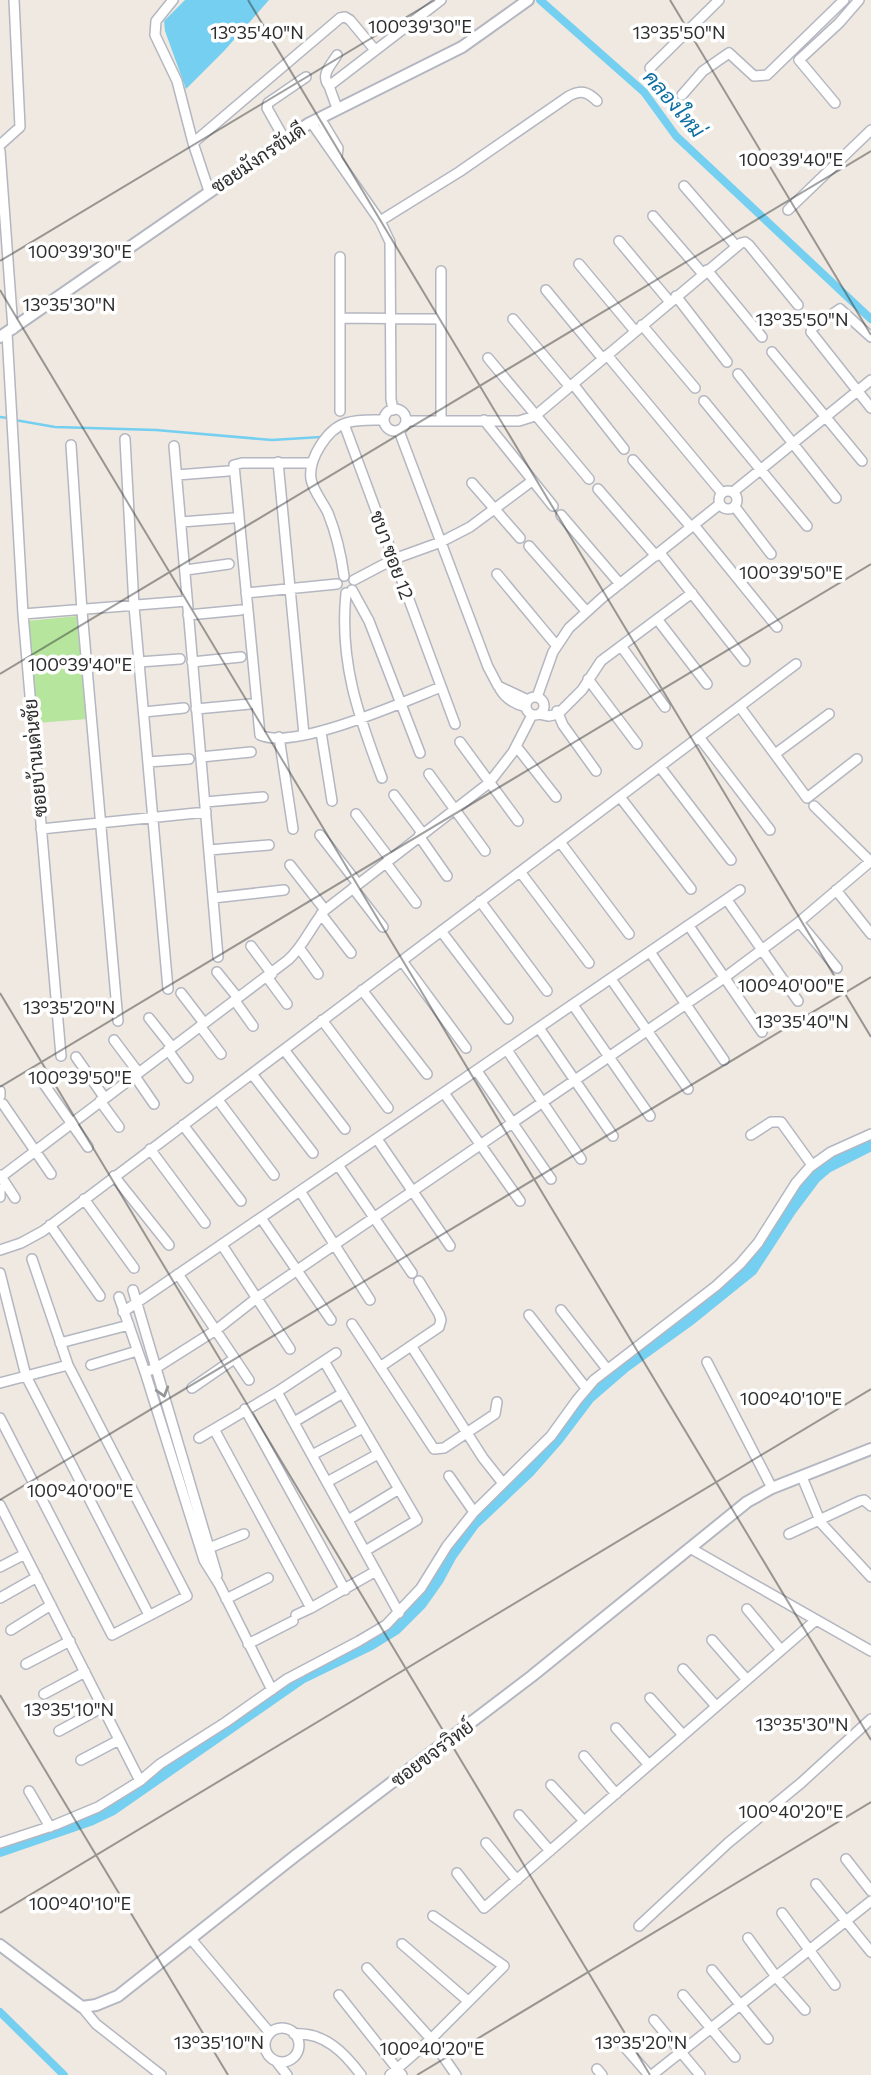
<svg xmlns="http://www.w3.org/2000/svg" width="871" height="2075" viewBox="0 0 871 2075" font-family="Commissioner,Sarabun,sans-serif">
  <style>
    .green { fill: #b6e59e }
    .water { fill: #75cff0 }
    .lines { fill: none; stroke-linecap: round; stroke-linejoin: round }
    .stream { stroke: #75cff0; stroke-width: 2.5 }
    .canal { stroke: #75cff0; stroke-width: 8 }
    .river { stroke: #75cff0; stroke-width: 14 }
    .minor-casing { stroke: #b4b7c1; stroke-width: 12 }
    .tertiary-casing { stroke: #b4b7c1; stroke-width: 14 }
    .minor { stroke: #fff; stroke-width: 9 }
    .tertiary { stroke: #fff; stroke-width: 10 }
    .oneway { stroke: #969696 }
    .ticks { fill: none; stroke: #2e2e2e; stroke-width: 2; stroke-opacity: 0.45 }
    .labels { text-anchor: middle; stroke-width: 7; stroke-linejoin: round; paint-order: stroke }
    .street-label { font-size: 19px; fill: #2e2e2e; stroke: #fff }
    .water-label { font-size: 21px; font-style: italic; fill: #0d6fa3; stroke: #fff }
    .ticks-label { font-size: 18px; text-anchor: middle; fill: #2e2e2e; stroke: #fff; stroke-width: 7; stroke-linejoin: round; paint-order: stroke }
  </style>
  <rect width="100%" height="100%" fill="#efe9e1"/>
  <path class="green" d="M78,616L87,719L37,723L27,621Z"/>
  <path class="water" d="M185,0H269L224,51L186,89L165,31L164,21Z"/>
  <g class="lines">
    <path class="stream" d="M0,417L8,418
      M15,420L55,427L156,430L272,440L321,437"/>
    <path class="canal" d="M540,0L644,92L676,136L871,319
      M0,2012L64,2075"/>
    <path class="river" d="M0,1850L90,1819L111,1809L301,1677L369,1644L395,1628L420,1603L437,1579L450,1555L473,1523L527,1472L557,1438L588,1397L625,1365L689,1319L751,1269L790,1209L814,1177L827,1166L871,1144"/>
    <defs>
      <path id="minor" d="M173,0L156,21L155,35L177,81L193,143L209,191
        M650,68L719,0
        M329,86C320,75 331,65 337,55
        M682,95L703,71L729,53L754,76L767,75L844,0
        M835,103L799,60L839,23L859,0
        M337,108L329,86L441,0
        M320,118L338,148L337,156
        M311,122L380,221L390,242L391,399L393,410
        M285,140L267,108L268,103L306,77
        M193,143L340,18L345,17L350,20L375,50
        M0,145L20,127L14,0
        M0,151L13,329
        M684,186L736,246
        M788,210L871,130
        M653,216L703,274
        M380,221L459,172L569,96C581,90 587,91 597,101
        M619,241L670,302
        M579,264L635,331
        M707,270L762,337
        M441,271V421
        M546,290L603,359
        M676,296L727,362
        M340,318L441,319
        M513,319L570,387
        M642,325L695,388
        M7,333L23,614L61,1056
        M871,337L840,309L812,328L811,332L871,408
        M772,352L862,461
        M607,355L722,493
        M488,358L589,479
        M738,374L836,498
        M573,384L624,449
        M704,401L807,526
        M384 420a11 11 0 1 1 22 0a11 11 0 1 1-22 0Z
        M340,411V257
        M484,420L553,506
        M406,421H519L535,416L741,243L745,242L749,245L798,305
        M344,424L455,724
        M399,431L488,667C500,688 501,700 526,707
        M125,439L134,606L168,989
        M71,445L82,611L118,1021
        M174,446L218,957
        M633,460L691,527
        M278,462L304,735
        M312,463H242L234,465L260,735C294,751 405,701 441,687
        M177,475L228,471
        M472,483L520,538
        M598,489L656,556
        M719 500a9 9 0 1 1 18 0a9 9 0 1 1-18 0Z
        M733,492L871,380
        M735,507L771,554
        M561,515L620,584
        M181,522L233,518
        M694,525L777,627
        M529,546L586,611
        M660,553L745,661
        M186,570L229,564
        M497,574L556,645
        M344,576C341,554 336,533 328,513C323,502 313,491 311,479C308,459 327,429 346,423C358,419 372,420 384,420
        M354,580L394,559L441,542L470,527L532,481
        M352,590L369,621L420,753
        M246,593L337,584
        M346,593C339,661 358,715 382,778
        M23,614L187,601
        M188,615L241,610
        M657,619L707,684
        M621,646L665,707
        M139,662L180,659
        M192,662L241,657
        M588,679L637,744
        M498,686L528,700
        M537,697L553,652L569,628L602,598L720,504
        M526 706a9 9 0 1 1 18 0a9 9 0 1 1-18 0Z
        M740,707L807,798L857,759
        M196,709L250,704
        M557,711L563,725L596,771
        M144,712L184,708
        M539,714L549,716L558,714L582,690L601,661L692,593
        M321,732L332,801
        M279,737L293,829
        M699,737L770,830
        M460,742L518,821
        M516,746L556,797
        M775,754L829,714
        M201,757L251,752
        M148,762L189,759
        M660,767L731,860
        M429,774L485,851
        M394,795L423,834
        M620,797L691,889
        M205,802L263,797
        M814,806L871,862
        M356,814L390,859
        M41,829L206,812
        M320,835L358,884
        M419,836L447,876
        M560,842L629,934
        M209,850L269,845
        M386,863L416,903
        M290,865L325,910
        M521,873L589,963
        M353,888L383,927
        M836,890L871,934
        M213,898L284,890
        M727,900L798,1001
        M480,901L547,991
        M321,914L351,953
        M799,922L837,968
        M689,926L762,1032
        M441,931L508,1019
        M251,946L272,974
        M300,949L318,974
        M650,952L724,1060
        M402,961L466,1048
        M217,972L238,998
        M267,977L287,1004
        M611,979L688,1089
        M362,990L427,1074
        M181,993L204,1023
        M235,1001L253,1026
        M573,1005L650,1116
        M149,1018L172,1047
        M322,1020L388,1108
        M200,1026L221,1054
        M539,1028L613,1136
        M114,1040L138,1072
        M168,1050L188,1078
        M507,1050L581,1159
        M285,1051L345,1129
        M76,1057L104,1097
        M477,1071L551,1179
        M252,1074L313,1153
        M134,1075L154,1104
        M39,1077L88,1147
        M0,1091V1096
        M444,1093L520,1201
        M218,1100L274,1175
        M100,1101L119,1127
        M3,1104L51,1174
        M183,1125L241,1201
        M751,1135L771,1122H781L812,1165
        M377,1139L450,1246
        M150,1149L205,1223
        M338,1165L412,1273
        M0,1175L15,1198
        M114,1176L169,1245
        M1,1177L288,960C304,946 311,926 325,910L489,783L513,752L532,715
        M0,1189V1197
        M300,1191L370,1300
        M84,1199L134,1268
        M261,1218L331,1320
        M50,1225L100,1296
        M222,1245L290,1349
        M0,1250L21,1243L43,1231L796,664
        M0,1273L26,1376L149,1615
        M178,1274L249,1380
        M133,1290L217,1575
        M119,1297L145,1372L204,1560L219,1584L272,1690
        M561,1310L607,1369
        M123,1312L740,890
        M529,1315L586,1388
        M352,1324L434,1449L444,1448L495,1414L497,1402
        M60,1343L129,1325
        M412,1347L483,1458L502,1482
        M324,1361L417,1520L365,1551
        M707,1362L772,1488
        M91,1365L137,1351
        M380,1367L439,1327L441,1320L439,1314L419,1281
        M145,1372L156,1368L216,1330L258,1297L724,978L799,922L871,861
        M0,1383L68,1365
        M192,1388L234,1359
        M277,1392L336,1353
        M245,1409L345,1590
        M0,1418L112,1635L187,1596L68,1365L32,1259
        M294,1422L343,1393
        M214,1429L311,1608L376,1571
        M199,1438L277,1392L399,1613
        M312,1455L363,1428
        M449,1476L474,1512
        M802,1477L821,1523L871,1577
        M327,1482L378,1454
        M0,1505L140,1781
        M348,1520L399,1489
        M789,1534L860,1501L864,1500L871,1506
        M209,1548L244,1534
        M690,1548L871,1651
        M0,1567L25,1554
        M0,1598L37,1577
        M226,1599L268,1578
        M747,1609L781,1650
        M296,1615L311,1608
        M11,1630L51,1605
        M712,1640L747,1680
        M248,1644L293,1621
        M26,1664L70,1641
        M683,1669L716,1706
        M44,1694L85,1672
        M650,1698L683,1735
        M616,1728L649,1765
        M59,1731L103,1707
        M584,1756L616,1794
        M81,1760L119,1740
        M551,1785L584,1821
        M29,1791L50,1827
        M519,1815L550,1851
        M0,1843L55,1825L98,1807L140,1781L160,1764L226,1722L287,1679L359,1641L386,1625L421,1588L447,1546L474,1512L551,1436L577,1400L594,1380L716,1286L740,1264L758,1243L796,1183L810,1167L831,1152L871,1134
        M486,1843L517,1880
        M846,1859L871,1891
        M457,1873L484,1908L816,1620
        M816,1884L871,1952
        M782,1913L835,1985
        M639,1926L728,1843L801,1783L871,1719
        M748,1938L777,1978L805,2010
        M191,1939L270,2033
        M402,1944L468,2001
        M367,1968L431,2039L456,2075
        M712,1970L768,2039
        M339,1995L402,2075
        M683,1995L735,2057
        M82,2007L96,2024L161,2075
        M654,2020L700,2075
        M265 2045a17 17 0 1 1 34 0a17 17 0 1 1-34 0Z
        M294,2034C324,2032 344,2052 361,2075
        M623,2045L649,2075
        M276,2061L287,2075
        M597,2069L602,2075
        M390,2075L431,2039L504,1966L433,1916
        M652,2075L871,1901"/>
      <path id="tertiary" d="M0,337L308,124L462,47L528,0
        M0,1945L82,2007L96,2005L118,1996L295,1856L532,1676L747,1502L772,1488L871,1449"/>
    </defs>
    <use href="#minor" class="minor-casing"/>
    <use href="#tertiary" class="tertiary-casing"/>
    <use href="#minor" class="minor"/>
    <use href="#tertiary" class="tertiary"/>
  </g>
  <defs><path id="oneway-chevron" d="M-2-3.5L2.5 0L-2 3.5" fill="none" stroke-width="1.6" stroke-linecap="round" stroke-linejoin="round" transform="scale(1.75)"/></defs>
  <use class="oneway" href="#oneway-chevron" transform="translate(163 1392) rotate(73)"/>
  <path class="ticks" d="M248,0L871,1037M670,0L871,335M0,261L435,0M0,290L871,1740M0,674L871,151M0,993L650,2075M0,1087L871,564M0,1500L871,977M0,1695L228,2075M0,1913L871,1389M417,2075L871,1802"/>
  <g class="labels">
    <g class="street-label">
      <text transform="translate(258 158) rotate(-34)" y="7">ซอยมังกรขันดี</text>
      <text transform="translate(392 555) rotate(70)" y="7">ชบา ซอย 12</text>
      <text transform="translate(35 758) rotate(-95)" y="7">ซอยบ้านเด่นชัย</text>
      <text transform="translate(432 1753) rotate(-37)" y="7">ซอยขจรวิทย์</text>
    </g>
    <g class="water-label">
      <text transform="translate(674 104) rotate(49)" y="7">คลองใหม่</text>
    </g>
  </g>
  <g class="ticks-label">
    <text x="420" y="33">100°39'30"E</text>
    <text x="257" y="39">13°35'40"N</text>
    <text x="679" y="39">13°35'50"N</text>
    <text x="791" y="166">100°39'40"E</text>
    <text x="80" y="258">100°39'30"E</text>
    <text x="69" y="311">13°35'30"N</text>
    <text x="802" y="326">13°35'50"N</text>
    <text x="791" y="579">100°39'50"E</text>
    <text x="80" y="671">100°39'40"E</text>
    <text x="791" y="992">100°40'00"E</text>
    <text x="69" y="1014">13°35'20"N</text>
    <text x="802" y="1028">13°35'40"N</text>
    <text x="80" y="1084">100°39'50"E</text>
    <text x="791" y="1405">100°40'10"E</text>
    <text x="80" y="1497">100°40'00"E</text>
    <text x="69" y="1716">13°35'10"N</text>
    <text x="802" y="1731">13°35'30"N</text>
    <text x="791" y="1818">100°40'20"E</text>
    <text x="80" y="1910">100°40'10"E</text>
    <text x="219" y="2049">13°35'10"N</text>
    <text x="641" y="2049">13°35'20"N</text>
    <text x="432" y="2055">100°40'20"E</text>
  </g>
</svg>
